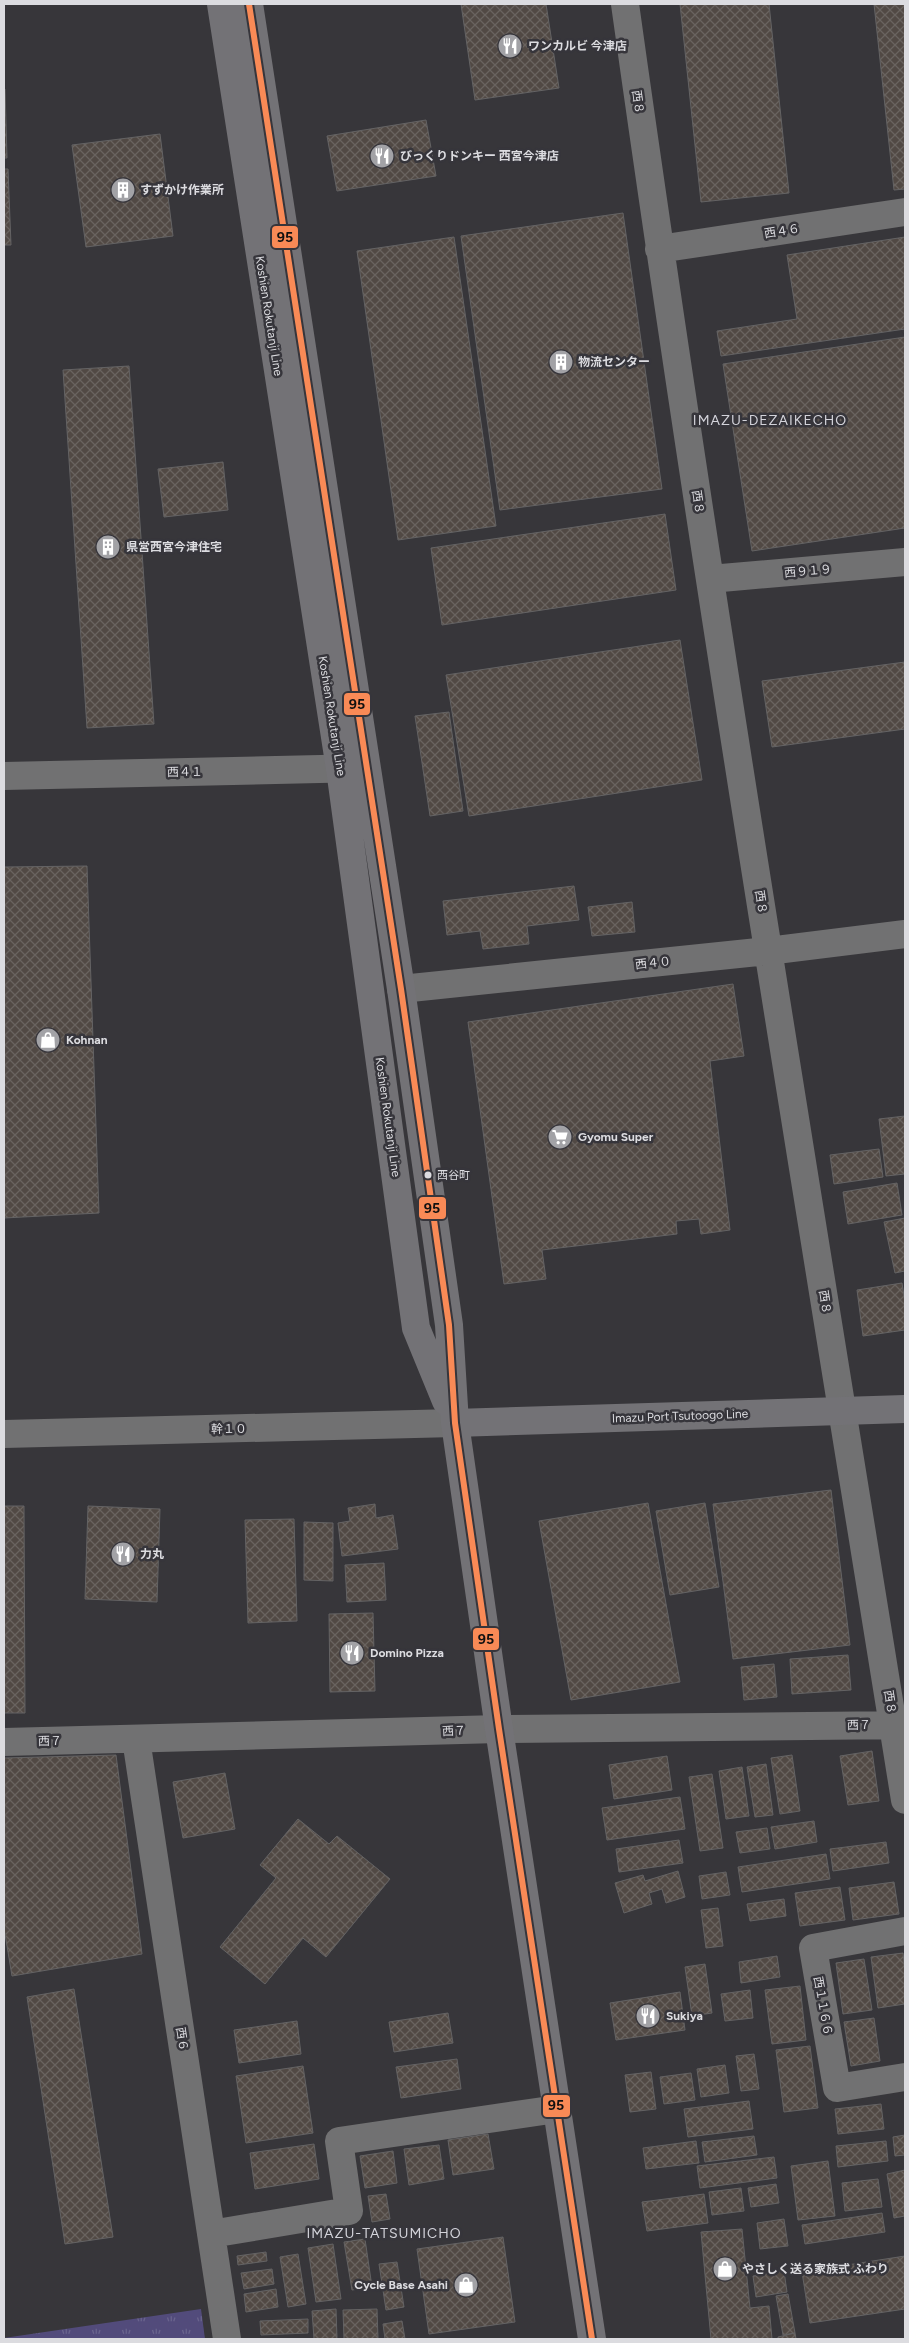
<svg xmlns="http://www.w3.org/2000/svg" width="909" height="2343" viewBox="0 0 909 2343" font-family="Figtree,'Noto Sans JP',sans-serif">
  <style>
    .grass { fill: url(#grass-tufts) }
    .building { fill: url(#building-cross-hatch); stroke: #646364 }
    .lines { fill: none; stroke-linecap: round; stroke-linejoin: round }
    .minor { stroke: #717172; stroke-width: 28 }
    .tertiary { stroke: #717172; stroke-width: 28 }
    .secondary { stroke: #737276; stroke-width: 28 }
    .bus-1-casing { stroke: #36353b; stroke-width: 10 }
    .bus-1 { stroke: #f98a56; stroke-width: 6 }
    .bus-dot { fill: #dcdce0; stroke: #36353b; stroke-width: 2 }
    .labels { text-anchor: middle; stroke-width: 5; stroke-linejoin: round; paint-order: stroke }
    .bus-label { font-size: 11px; fill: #dcdce0; stroke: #36353b; text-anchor: start }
    .poi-label { font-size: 12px; font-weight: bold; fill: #dcdce0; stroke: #36353b; text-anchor: start }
    .street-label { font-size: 12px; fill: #dcdce0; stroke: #36353b }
    .neighbourhood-label { font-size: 14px; letter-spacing: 1px; fill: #d3d3da; stroke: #36353b }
    .line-badge { stroke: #36353b; stroke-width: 2 }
    .pale-badge-label { font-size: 14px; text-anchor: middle; font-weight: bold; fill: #111 }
  </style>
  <defs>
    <pattern id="grass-tufts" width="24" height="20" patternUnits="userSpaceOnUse" patternTransform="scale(1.25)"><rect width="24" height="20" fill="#524b7b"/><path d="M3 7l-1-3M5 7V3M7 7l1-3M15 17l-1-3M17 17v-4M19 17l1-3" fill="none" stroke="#6a648d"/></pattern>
    <pattern id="building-cross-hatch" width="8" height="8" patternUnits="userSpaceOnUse" patternTransform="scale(1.25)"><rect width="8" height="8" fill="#514944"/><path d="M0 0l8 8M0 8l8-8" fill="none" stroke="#69635f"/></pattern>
  </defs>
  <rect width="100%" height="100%" fill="#37363a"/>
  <path class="grass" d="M201,2309L205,2339H4V2338Z"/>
  <path class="building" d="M461,4H546L559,88L475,100Z
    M680,4H769L789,193L701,202Z
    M874,4H905V189L894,190Z
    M4,89H5L7,158H4Z
    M426,120L436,176L337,191L327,136Z
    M160,134L173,236L86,247L72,145Z
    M4,169H8L11,245H4Z
    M623,213L662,489L500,510L461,236Z
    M454,237L496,526L398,540L357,251Z
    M905,237V329L721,356L717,331L797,319L787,255Z
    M905,337V528L752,551L723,364Z
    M129,366L154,724L87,728L63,370Z
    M223,462L228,510L164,517L158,469Z
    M665,514L676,590L442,625L431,548Z
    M680,640L702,780L469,816L446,675Z
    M905,662V729L772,747L762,681Z
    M449,712L463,811L430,816L415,716Z
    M87,866L99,1213L4,1218V867Z
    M574,886L579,920L527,926L529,944L483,949L480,931L447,935L443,901Z
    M632,902L635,932L592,936L588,907Z
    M733,984L744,1056L710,1061L730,1230L701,1234L699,1219L676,1221L677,1234L542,1250L546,1279L504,1284L468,1022Z
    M905,1116V1174L886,1176L879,1119Z
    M879,1149L883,1177L834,1184L830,1155Z
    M897,1183L902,1215L848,1224L843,1192Z
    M905,1218V1271L895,1273L884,1222Z
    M902,1283L905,1303V1330L863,1336L857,1290Z
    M831,1490L850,1645L733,1659L713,1504Z
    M648,1503L680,1682L571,1700L539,1521Z
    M705,1503L719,1587L670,1595L656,1511Z
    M375,1504L376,1518L393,1515L398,1549L342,1556L338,1523L350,1521L348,1508Z
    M4,1506H24L25,1713H4Z
    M88,1506L160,1509L157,1602L85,1599Z
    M294,1519L297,1621L248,1623L245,1520Z
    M304,1522L333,1523V1581L304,1580Z
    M384,1563L386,1600L347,1602L345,1565Z
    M373,1613L375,1691L330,1692L329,1614Z
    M848,1655L851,1690L792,1694L790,1659Z
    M774,1664L777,1697L744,1700L741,1667Z
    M872,1751L879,1801L848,1805L840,1756Z
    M116,1755L142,1954L12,1976L4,1928V1758Z
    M792,1755L800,1811L780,1814L771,1758Z
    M667,1756L672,1790L614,1799L609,1765Z
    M766,1764L773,1815L755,1817L747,1767Z
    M742,1767L749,1816L726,1819L719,1771Z
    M225,1773L235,1829L183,1838L173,1782Z
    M712,1774L723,1848L700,1851L689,1777Z
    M680,1797L685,1829L607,1840L602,1808Z
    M298,1819L329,1844L337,1836L390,1879L326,1957L303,1938L265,1984L220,1947L276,1878L260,1865Z
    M814,1821L817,1842L775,1849L771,1827Z
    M767,1828L770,1849L740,1853L736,1832Z
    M679,1840L683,1863L619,1872L616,1849Z
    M886,1842L889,1863L833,1871L830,1849Z
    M826,1854L830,1879L742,1892L738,1867Z
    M678,1871L685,1897L666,1903L662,1889L649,1893L652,1904L624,1913L615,1883L643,1875L645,1881Z
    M726,1872L730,1895L702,1899L699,1876Z
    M894,1882L899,1914L853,1920L849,1888Z
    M840,1887L845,1920L800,1926L795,1893Z
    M784,1899L786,1916L750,1921L747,1904Z
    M718,1908L723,1946L706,1948L701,1910Z
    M903,1953L905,1971V2004L878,2008L871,1957Z
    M777,1956L780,1977L741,1983L739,1962Z
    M864,1959L872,2010L843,2014L836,1963Z
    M705,1964L712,2013L692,2016L685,1967Z
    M800,1986L806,2040L772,2044L765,1990Z
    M74,1989L113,2237L65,2244L27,1997Z
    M750,1990L753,2018L725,2021L721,1994Z
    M680,1992L685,2030L616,2040L610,2003Z
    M448,2013L453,2043L394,2052L389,2022Z
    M874,2018L880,2061L851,2066L844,2022Z
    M297,2021L301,2054L239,2063L234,2030Z
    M810,2046L818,2108L784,2112L776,2050Z
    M754,2054L759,2089L741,2091L736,2056Z
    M457,2059L461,2089L401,2098L396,2067Z
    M725,2065L729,2093L701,2097L697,2069Z
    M303,2066L313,2133L246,2143L236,2076Z
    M651,2072L656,2109L630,2112L625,2075Z
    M691,2073L695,2100L664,2104L660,2077Z
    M749,2101L753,2129L688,2137L684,2109Z
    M881,2104L884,2129L838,2134L835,2109Z
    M488,2134L494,2169L453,2175L448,2140Z
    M905,2135V2155L895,2156L893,2137Z
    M754,2136L757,2155L705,2162L702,2142Z
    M696,2141L699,2163L646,2169L643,2148Z
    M886,2141L888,2161L838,2167L836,2146Z
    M314,2144L319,2179L255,2189L250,2153Z
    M439,2145L444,2179L409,2185L404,2149Z
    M393,2151L397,2183L365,2188L360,2156Z
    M774,2157L777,2178L700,2188L697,2166Z
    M828,2161L835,2216L798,2220L791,2166Z
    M905,2170V2216L894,2218L887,2174Z
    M878,2179L882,2207L845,2211L842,2183Z
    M776,2184L779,2203L751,2207L748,2188Z
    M741,2188L744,2211L712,2215L709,2192Z
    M386,2194L390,2219L372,2222L368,2196Z
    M704,2194L708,2223L647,2231L642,2202Z
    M882,2213L885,2232L805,2244L802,2225Z
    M784,2219L788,2246L760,2249L757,2223Z
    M742,2229L750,2308L769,2306L772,2339H711L701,2232Z
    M503,2237L515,2322L429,2334L417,2249Z
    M365,2239L372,2287L352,2290L344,2242Z
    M333,2244L341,2299L316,2302L308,2248Z
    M266,2252L267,2261L238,2265L237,2256Z
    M298,2254L306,2304L288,2307L280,2257Z
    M905,2256V2309L810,2323L802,2272Z
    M397,2262L404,2307L386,2310L379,2264Z
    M272,2269L274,2284L244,2289L241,2273Z
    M784,2271L787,2292L756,2297L753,2276Z
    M276,2289L278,2307L246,2312L244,2294Z
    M788,2294L795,2333L783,2335L776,2296Z
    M336,2309L337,2339H314L312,2311Z
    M377,2309L378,2339H344L343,2310Z
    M308,2319V2333L261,2335L260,2321Z
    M402,2321L405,2339H385L383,2324Z
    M795,2333L796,2339H778V2337Z"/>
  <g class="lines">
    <path class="minor" d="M625,4C709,604 809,1202 905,1800
      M659,249L905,212
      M710,579L905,562
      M4,776L364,768
      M401,989L768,951L905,934
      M136,1739L227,2339
      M4,1742L499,1729L905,1725
      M905,1931L813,1948L837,2088L905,2077
      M211,2234L349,2211L339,2141L557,2109"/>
    <path class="tertiary" d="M4,1434L455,1423"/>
    <path class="secondary" d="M221,4L340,769L416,1328L446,1401
      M249,4L401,989L449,1325L455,1423L499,1729L592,2339
      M455,1423L905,1409"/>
    <defs>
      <path id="bus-1" d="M249,4L401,989L449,1325L455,1423L499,1729L592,2339"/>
    </defs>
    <use href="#bus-1" class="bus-1-casing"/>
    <use href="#bus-1" class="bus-1"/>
  </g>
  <defs>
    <symbol id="restaurant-disc" viewBox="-11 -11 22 22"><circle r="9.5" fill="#a2a2a6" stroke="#36353b"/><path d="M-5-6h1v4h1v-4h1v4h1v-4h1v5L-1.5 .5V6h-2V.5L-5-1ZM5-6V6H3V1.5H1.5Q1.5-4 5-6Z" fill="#fff"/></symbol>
    <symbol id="building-disc" viewBox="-11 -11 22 22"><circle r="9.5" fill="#a2a2a6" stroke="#36353b"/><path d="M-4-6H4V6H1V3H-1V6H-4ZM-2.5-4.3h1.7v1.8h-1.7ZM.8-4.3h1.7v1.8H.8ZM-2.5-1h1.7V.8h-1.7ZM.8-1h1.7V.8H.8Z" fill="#fff"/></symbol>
    <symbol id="shop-disc" viewBox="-11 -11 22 22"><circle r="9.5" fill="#a2a2a6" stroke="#36353b"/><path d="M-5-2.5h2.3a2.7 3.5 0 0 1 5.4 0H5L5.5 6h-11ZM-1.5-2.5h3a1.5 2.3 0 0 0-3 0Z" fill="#fff"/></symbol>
    <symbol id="supermarket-disc" viewBox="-11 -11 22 22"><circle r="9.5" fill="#a2a2a6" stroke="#36353b"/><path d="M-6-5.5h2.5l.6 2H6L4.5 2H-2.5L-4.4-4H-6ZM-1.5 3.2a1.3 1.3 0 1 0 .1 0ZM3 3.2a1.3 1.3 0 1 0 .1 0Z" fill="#fff"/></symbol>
  </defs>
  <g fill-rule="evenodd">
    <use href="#restaurant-disc" x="496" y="32" width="28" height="28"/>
    <use href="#restaurant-disc" x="368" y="142" width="28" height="28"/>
    <use href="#building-disc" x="109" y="176" width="28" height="28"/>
    <use href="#building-disc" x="547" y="348" width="28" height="28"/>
    <use href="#building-disc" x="94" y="533" width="28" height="28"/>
    <use href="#shop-disc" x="34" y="1026" width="28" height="28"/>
    <use href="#supermarket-disc" x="546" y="1123" width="28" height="28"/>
    <use href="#restaurant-disc" x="109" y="1540" width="28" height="28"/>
    <use href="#restaurant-disc" x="338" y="1639" width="28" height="28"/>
    <use href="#restaurant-disc" x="634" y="2002" width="28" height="28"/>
    <use href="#shop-disc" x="711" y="2255" width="28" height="28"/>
    <use href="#shop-disc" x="452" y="2271" width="28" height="28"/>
  </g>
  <circle class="bus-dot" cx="428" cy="1175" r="4.5"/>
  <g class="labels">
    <g class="bus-label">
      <text x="437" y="1179">西谷町</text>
    </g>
    <g class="poi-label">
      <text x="528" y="50">ワンカルビ 今津店</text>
      <text x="400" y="160">びっくりドンキー 西宮今津店</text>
      <text x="140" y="194">すずかけ作業所</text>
      <text x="578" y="366">物流センター</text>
      <text x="126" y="551">県営西宮今津住宅</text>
      <text x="66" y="1044">Kohnan</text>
      <text x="578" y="1141">Gyomu Super</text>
      <text x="140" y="1558">力丸</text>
      <text x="370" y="1657">Domino Pizza</text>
      <text x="666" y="2020">Sukiya</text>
      <text x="742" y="2273">やさしく送る家族式 ふわり</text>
      <text x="448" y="2289" text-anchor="end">Cycle Base Asahi</text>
    </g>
    <g class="street-label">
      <text transform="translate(638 102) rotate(82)" y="4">西８</text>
      <text transform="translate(782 231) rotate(-9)" y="4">西４６</text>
      <text transform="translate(269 316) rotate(81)" y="4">Koshien Rokutanji Line</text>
      <text transform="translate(698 502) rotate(81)" y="4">西８</text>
      <text transform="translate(808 571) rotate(-5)" y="4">西９１９</text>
      <text transform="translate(332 716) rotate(81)" y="4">Koshien Rokutanji Line</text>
      <text transform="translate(185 772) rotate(-1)" y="4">西４１</text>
      <text transform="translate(761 902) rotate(81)" y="4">西８</text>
      <text transform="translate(653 963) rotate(-6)" y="4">西４０</text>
      <text transform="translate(388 1117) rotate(82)" y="4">Koshien Rokutanji Line</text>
      <text transform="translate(825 1302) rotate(81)" y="4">西８</text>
      <text transform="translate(680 1416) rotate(-2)" y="4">Imazu Port Tsutoogo Line</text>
      <text transform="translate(229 1429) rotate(-1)" y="4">幹１０</text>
      <text transform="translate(890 1702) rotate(81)" y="4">西８</text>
      <text transform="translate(859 1725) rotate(-1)" y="4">西７</text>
      <text transform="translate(454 1731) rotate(-3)" y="4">西７</text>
      <text transform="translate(50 1741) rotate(-1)" y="4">西７</text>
      <text transform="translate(823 2006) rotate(80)" y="4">西１１６６</text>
      <text transform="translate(182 2039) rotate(81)" y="4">西６</text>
    </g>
    <g class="neighbourhood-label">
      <text x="770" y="425">IMAZU-DEZAIKECHO</text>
      <text x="384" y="2238">IMAZU-TATSUMICHO</text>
    </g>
  </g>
  <g class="line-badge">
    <rect x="271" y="225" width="28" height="24" rx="5" fill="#f98a56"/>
    <rect x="343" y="692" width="28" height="24" rx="5" fill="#f98a56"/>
    <rect x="418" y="1196" width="29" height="24" rx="5" fill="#f98a56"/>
    <rect x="472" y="1627" width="28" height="24" rx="5" fill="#f98a56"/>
    <rect x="542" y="2094" width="29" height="24" rx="5" fill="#f98a56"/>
  </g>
  <g class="pale-badge-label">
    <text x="285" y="242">95</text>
    <text x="357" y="709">95</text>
    <text x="432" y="1213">95</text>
    <text x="486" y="1644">95</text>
    <text x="556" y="2110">95</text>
  </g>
  <rect width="909" height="2343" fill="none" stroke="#dcdce0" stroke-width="10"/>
</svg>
